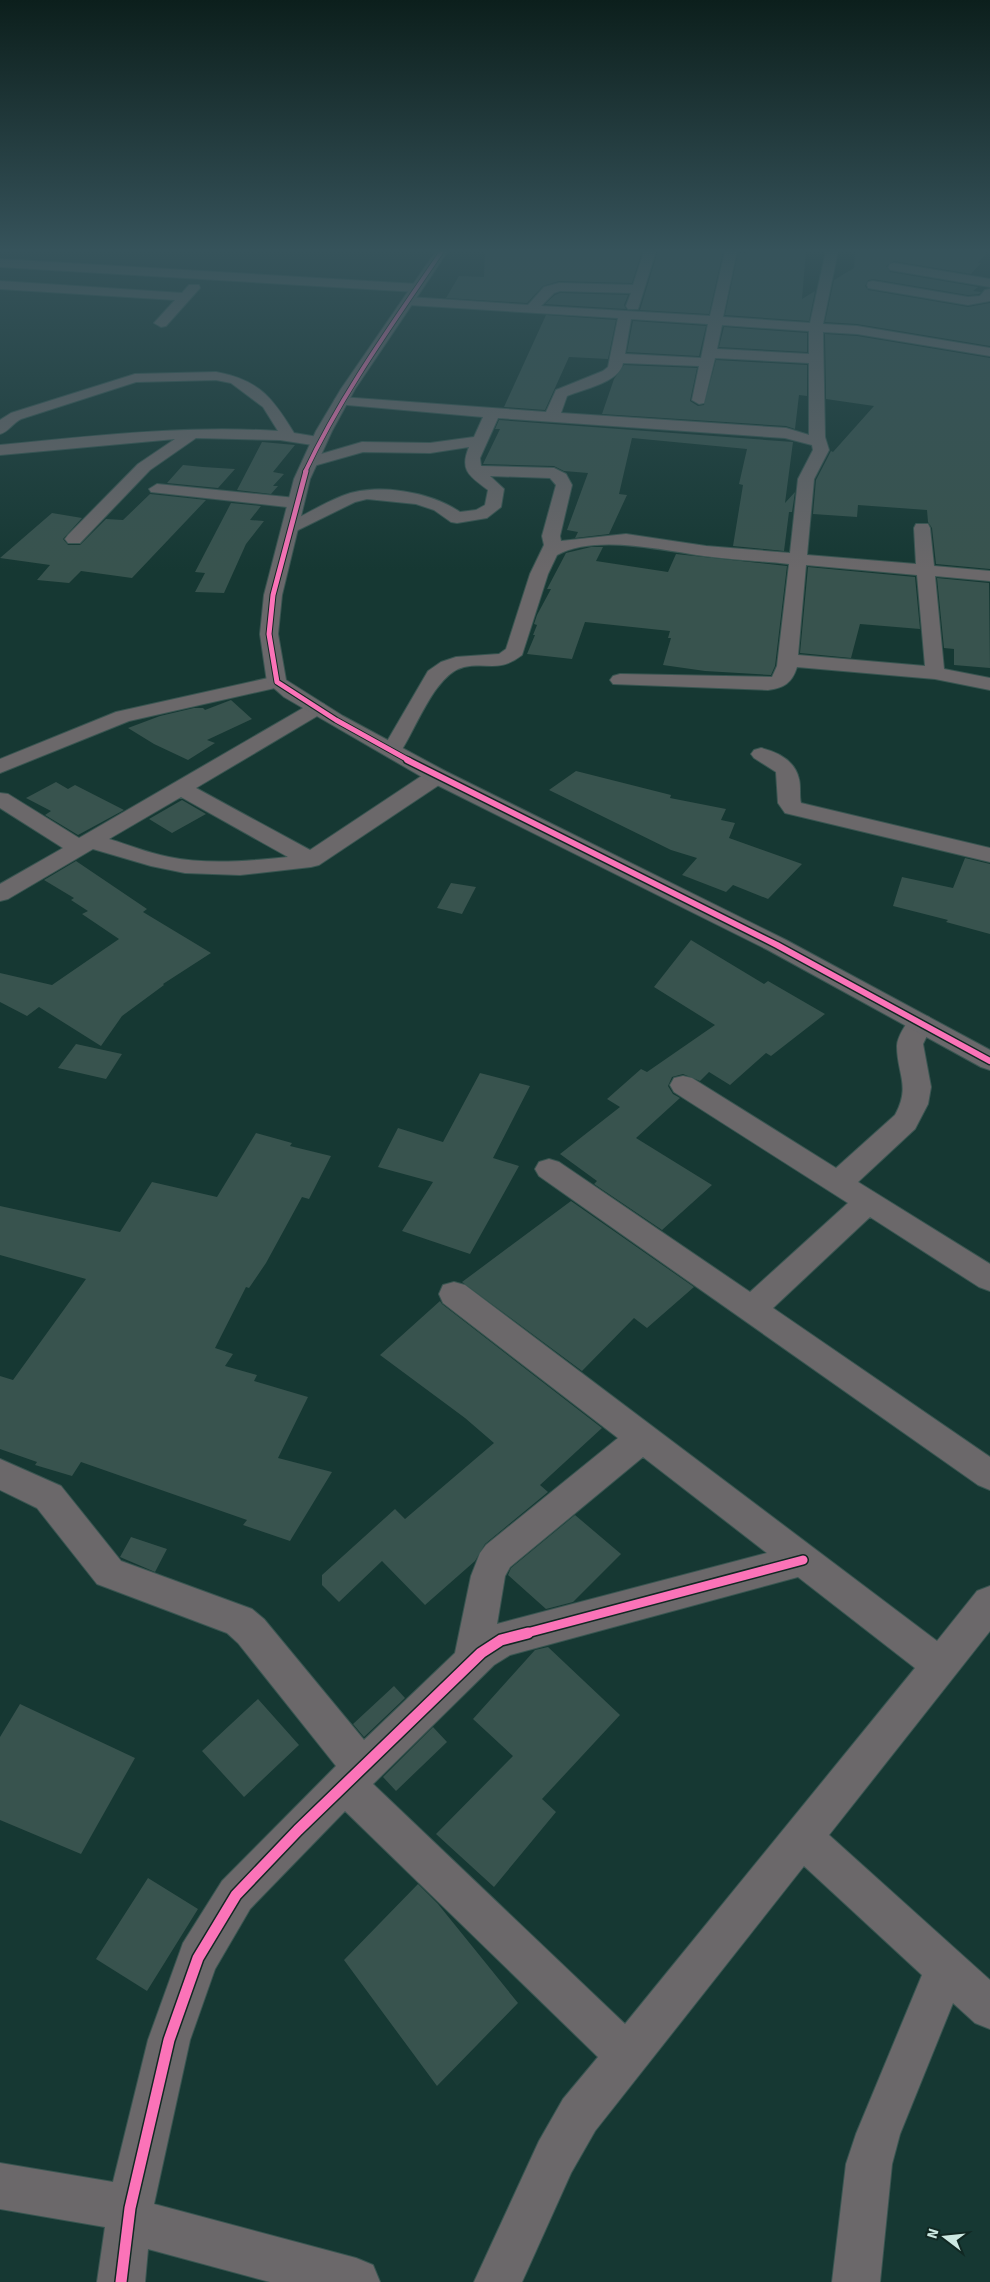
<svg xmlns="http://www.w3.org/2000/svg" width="990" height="2282" viewBox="0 0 990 2282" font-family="Signika,sans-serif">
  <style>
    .building { fill: #38534e }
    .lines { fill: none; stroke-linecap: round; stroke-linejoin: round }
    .street-casing { stroke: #395551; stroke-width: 2 }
    .secondary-casing { stroke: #395551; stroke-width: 2 }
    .street { fill: #6b686a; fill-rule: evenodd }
    .secondary { fill: #6a686b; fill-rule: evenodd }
    .cycleway-far4-casing { stroke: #112823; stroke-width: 5.5 }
    .cycleway-far3-casing { stroke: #112823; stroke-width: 7 }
    .cycleway-far2-casing { stroke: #112823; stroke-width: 9 }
    .cycleway-far1-casing { stroke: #112823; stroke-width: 12 }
    .cycleway-casing { stroke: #112823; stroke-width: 14 }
    .cycleway-far4 { stroke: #fb73b8; stroke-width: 4 }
    .cycleway-far3 { stroke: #fb73b8; stroke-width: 5 }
    .cycleway-far2 { stroke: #fb73b8; stroke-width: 6 }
    .cycleway-far1 { stroke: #fb73b8; stroke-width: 9 }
    .cycleway { stroke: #fb73b8; stroke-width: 11 }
  </style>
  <rect width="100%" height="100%" fill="#163833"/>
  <path class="building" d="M485,251H642L632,283L559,281L543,286L527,303L446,298L459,276L484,277Z
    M658,251L723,252L709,314L640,310Z
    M747,251H806L802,299L815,291L809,321L725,315L738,253L746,254Z
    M855,251H988L978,263H981L971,274L894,261L886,266L890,272L978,287L973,291L981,292L979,294L968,295L873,279L868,280L865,286L868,290L968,307L990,303V346L857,324L825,322L834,280L854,268Z
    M560,293L628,295L624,305L626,309L545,304L555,295Z
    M546,315L616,320L608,359L569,357L545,410L504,407Z
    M633,321L706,326L699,356L627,352Z
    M724,327L807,333V352L719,347Z
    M825,334L857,336L990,358V569L936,564L932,528L928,522L927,510L858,505L857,517L813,514L816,480L831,451L833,452L874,406L826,399Z
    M716,360L807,365V396L799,395L795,429L786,426L602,414L614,379L624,365L697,368L690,401L698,406L704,405Z
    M499,420L793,442L785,503L795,492L792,512H789L784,551L733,546L743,485L739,484L747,449L632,438L619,494L627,495L609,534L575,538L578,532L567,530L588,473L564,471L554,466L483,464L500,429H495Z
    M262,442L295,445L273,472L284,474L273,486H278L271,494L237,490Z
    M183,465L203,467L235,469L218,488L167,483Z
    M150,494L206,500L132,578L81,571L69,583L37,580L50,565L0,558L52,513L82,518L63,539L68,545H80L106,519L123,520Z
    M231,503L261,506L250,520L264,521L246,544L224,593L195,592L205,573L195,572Z
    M591,547H603L596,561L668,572L676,554L787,566L775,666L771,675L705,671L663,665L671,638H668L670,631L585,622L572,659L527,654L535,635H533L537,625L534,624L537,615L551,589H547L566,553Z
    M808,567L915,577L920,629L860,624L851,658L800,653Z
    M937,578L989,583L990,668L954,665V649L944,648Z
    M231,700L252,719L207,740L215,743L188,760L154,744L128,728L160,716L194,708H203L205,710Z
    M576,771L671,795L670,798L726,809L721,820L735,823L729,838L802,864L768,899L733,885L726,892L682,875L697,858L671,850L549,790Z
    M56,782L68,789L75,785L124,810L78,835L45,815L51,811L26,798Z
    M182,800L206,814L172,833L149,819Z
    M965,858L990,864V934L946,922L948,920L893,906L902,877L953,888Z
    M76,861L147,909L143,912L211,953L163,984L164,985L122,1016L101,1046L39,1007L27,1016L0,1002V973L52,985L119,939L82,914L88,911L71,900L74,898L44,880Z
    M451,883L476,887L462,914L437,908Z
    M691,940L764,984L768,981L825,1014L771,1056L766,1053L730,1085L709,1072L700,1081L683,1074L672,1077L668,1086L673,1094L680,1098L636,1138L712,1185L662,1230L594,1184L597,1181L560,1154L620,1107L607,1099L641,1069L647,1072L715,1025L654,987Z
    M76,1044L122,1054L106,1079L58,1068Z
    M480,1073L530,1086L493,1158L519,1166L470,1254L402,1231L433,1182L378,1167L398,1128L443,1142Z
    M256,1133L292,1143L290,1146L331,1156L309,1199L302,1197L266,1263L249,1288L246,1287L215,1348L233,1354L225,1366L257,1375L254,1381L308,1397L278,1458L332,1472L290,1541L243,1525L247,1520L81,1462L72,1476L35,1465L37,1462L0,1449V1376L13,1380L86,1279L0,1255V1206L120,1232L152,1182L217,1197Z
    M571,1201L694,1287L647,1328L634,1318L582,1371L462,1282Z
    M440,1301L442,1304L602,1428L540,1485L548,1492L485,1544L475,1561L425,1605L382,1561L339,1602L322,1585V1575L395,1509L405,1519L494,1443L465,1418L380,1355Z
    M575,1515L621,1554L573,1602L546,1609L508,1575L511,1568Z
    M131,1537L167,1549L155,1572L120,1557Z
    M548,1647L620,1715L542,1799L556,1812L494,1887L436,1834L513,1756L473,1719L535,1650Z
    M394,1686L405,1698L364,1737L353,1724Z
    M258,1699L299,1745L244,1797L202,1751Z
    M20,1704L135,1758L81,1854L0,1820V1737Z
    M433,1727L447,1742L396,1791L383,1777Z
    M148,1878L198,1909L147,1991L96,1959Z
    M418,1884L438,1904L518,2003L437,2086L344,1960Z"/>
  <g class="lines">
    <defs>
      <path id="street" d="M644,251H656L638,309H628L626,306L631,293L560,291L554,293L541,306L710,316L725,251H737L723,317L810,323L826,251H838L823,324L857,326L990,348V356L857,334L823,332L825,437L829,450L814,479L807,555L916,564L914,528L916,524H928L930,528L934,566L990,571V581L935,576L944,669L990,678V690L935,679L797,667C792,683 784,688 768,690L613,684L610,680L613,676L620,674L772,677L777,666L789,564C761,561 732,560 704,556C661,550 596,534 557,555L548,574L522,655C499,673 488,662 464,667C434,674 416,730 399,754L392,756L385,754L382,750L428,671L441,662L456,657L499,654L506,649L530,574L544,545L542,536L556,485L550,478L490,476L504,489L501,507L487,518L457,523L451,522L434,510L416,504L367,499L355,502L290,534L284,533L282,529L284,525C303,516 322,504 342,496C376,482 431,492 460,512L476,510L485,505L488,490C470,476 459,471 469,447L430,453L363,452L310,467L302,462L304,459L362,442L430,443L474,437L483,417L336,404L334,401L336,398L341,397L546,412L556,390L603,371L608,367L618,318L409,305L402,301L409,297L528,305L544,287L559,283L633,285ZM631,319L708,324L701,358L625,354ZM722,325L809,331V354L717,349ZM715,358L809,363V435L786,428L561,413L567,396C584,389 620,382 623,363L699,366L692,400L699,404L704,403ZM498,418L785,438L812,445L813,450L798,479L790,553L706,546L626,534L561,541L560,536L572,485L566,474L554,468L481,466L480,458ZM806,565L917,575L925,666L798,655Z
        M0,259L417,284L423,288L417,292L0,267Z
        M894,263L990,279V287L890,270L888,267L890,264Z
        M0,281L182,293L189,285H199L200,288L166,326L161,327L154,323L175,300L0,289Z
        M873,281L968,297L980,296L985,290L990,289V301L968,305L868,288L867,285L868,282Z
        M216,372C259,380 272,397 294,433L324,438L327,441L319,446L280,440L196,438L150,470L80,543H68L65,539L68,535L138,464L175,439L0,455V445C93,436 184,425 278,431L263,407L231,383L216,380L136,382L21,419C13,423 8,432 0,434V420L11,413L135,374Z
        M157,484L296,498L302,499L304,503L302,507L296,508L151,492L149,489Z
        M277,676L284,678L287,682L284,686L129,721L0,773V759L116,712Z
        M317,702L324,704L327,708L324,712L196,788L310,850L429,771L437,770L445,771L448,776L445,781L319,865L311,867L240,875L185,873L151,866L93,849L8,899L0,901V884L63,848L0,808V793L8,794L79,838L310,704ZM181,797L288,857C249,861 207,865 169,857C148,853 129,845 109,839Z
        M761,748C778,752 795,761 799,779C801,787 799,796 801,803L990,848V862L785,813L778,803L776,772L754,758L751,754L754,750Z
        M920,1014L929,1017L933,1023L923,1044L931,1087L928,1104L915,1129L858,1182L990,1264V1291L979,1287L870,1217L773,1308L990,1457V1490L978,1485L539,1176L535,1169L539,1162L549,1159L559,1162L750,1292L848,1203L674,1092L670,1085L674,1078L683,1076L692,1078L836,1168L895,1115C911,1086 897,1074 897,1046C897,1037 906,1024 911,1017Z
        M454,1282L465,1285L937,1641L977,1591L990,1586V1631L829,1835L990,1980V2029L975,2023L953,2003L900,2134L892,2164L880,2282H832L846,2164L856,2134L922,1975L804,1866L595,2131L571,2173L522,2282H474L539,2141L563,2099L598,2057L345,1811L250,1909L215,1969L190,2040L154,2204L356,2258L373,2265L380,2282H270L148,2249L145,2282H97L105,2227L0,2209V2163L113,2182L148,2040L183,1943L222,1881L336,1766L238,1643L227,1633L97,1584L37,1508L0,1490V1459L61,1486L121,1561L252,1609L264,1619L364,1740L455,1653L471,1576L480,1553L486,1545L618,1438L443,1303L439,1294L443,1285ZM643,1457L767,1553L497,1624L505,1576L510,1567ZM798,1577L915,1668L625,2024L373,1784L494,1665L510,1655Z"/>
      <path id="secondary" d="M436,251H448L355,389L332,431L310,479L282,595L278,634L286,680L343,716L445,771L786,940L990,1050V1070L981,1067L768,950L429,781L284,697L267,682L260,634L264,595L294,479L316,431L341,389Z"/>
    </defs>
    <use href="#street" class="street-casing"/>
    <use href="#secondary" class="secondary-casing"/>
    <use href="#street" class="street"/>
    <use href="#secondary" class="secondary"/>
    <defs>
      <path id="cycleway-far4" d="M305,472C342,393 393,323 442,251"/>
      <path id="cycleway-far3" d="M306,471L273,595L269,634L277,682L336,720L410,761"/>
      <path id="cycleway-far2" d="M407,760L777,945L990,1061"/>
      <path id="cycleway-far1" d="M523,1634L803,1560"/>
      <path id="cycleway" d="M121,2282L130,2208L169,2040L198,1958L236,1895L298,1830L481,1653L501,1640L528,1633"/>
    </defs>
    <use href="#cycleway-far4" class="cycleway-far4-casing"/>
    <use href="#cycleway-far3" class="cycleway-far3-casing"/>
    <use href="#cycleway-far2" class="cycleway-far2-casing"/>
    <use href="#cycleway-far1" class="cycleway-far1-casing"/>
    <use href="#cycleway" class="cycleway-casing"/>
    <use href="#cycleway-far4" class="cycleway-far4"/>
    <use href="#cycleway-far3" class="cycleway-far3"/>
    <use href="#cycleway-far2" class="cycleway-far2"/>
    <use href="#cycleway-far1" class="cycleway-far1"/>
    <use href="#cycleway" class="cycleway"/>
  </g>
  <linearGradient id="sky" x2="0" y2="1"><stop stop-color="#0c1f1c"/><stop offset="0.44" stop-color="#36535b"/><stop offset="1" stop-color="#36535b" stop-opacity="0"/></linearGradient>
  <rect width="990" height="570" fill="url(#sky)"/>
  <g transform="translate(945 2237) rotate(286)" stroke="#112823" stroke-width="4" paint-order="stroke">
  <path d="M0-4L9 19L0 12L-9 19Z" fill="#cde9e2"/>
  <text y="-8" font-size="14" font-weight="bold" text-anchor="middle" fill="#cde9e2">N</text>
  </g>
</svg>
